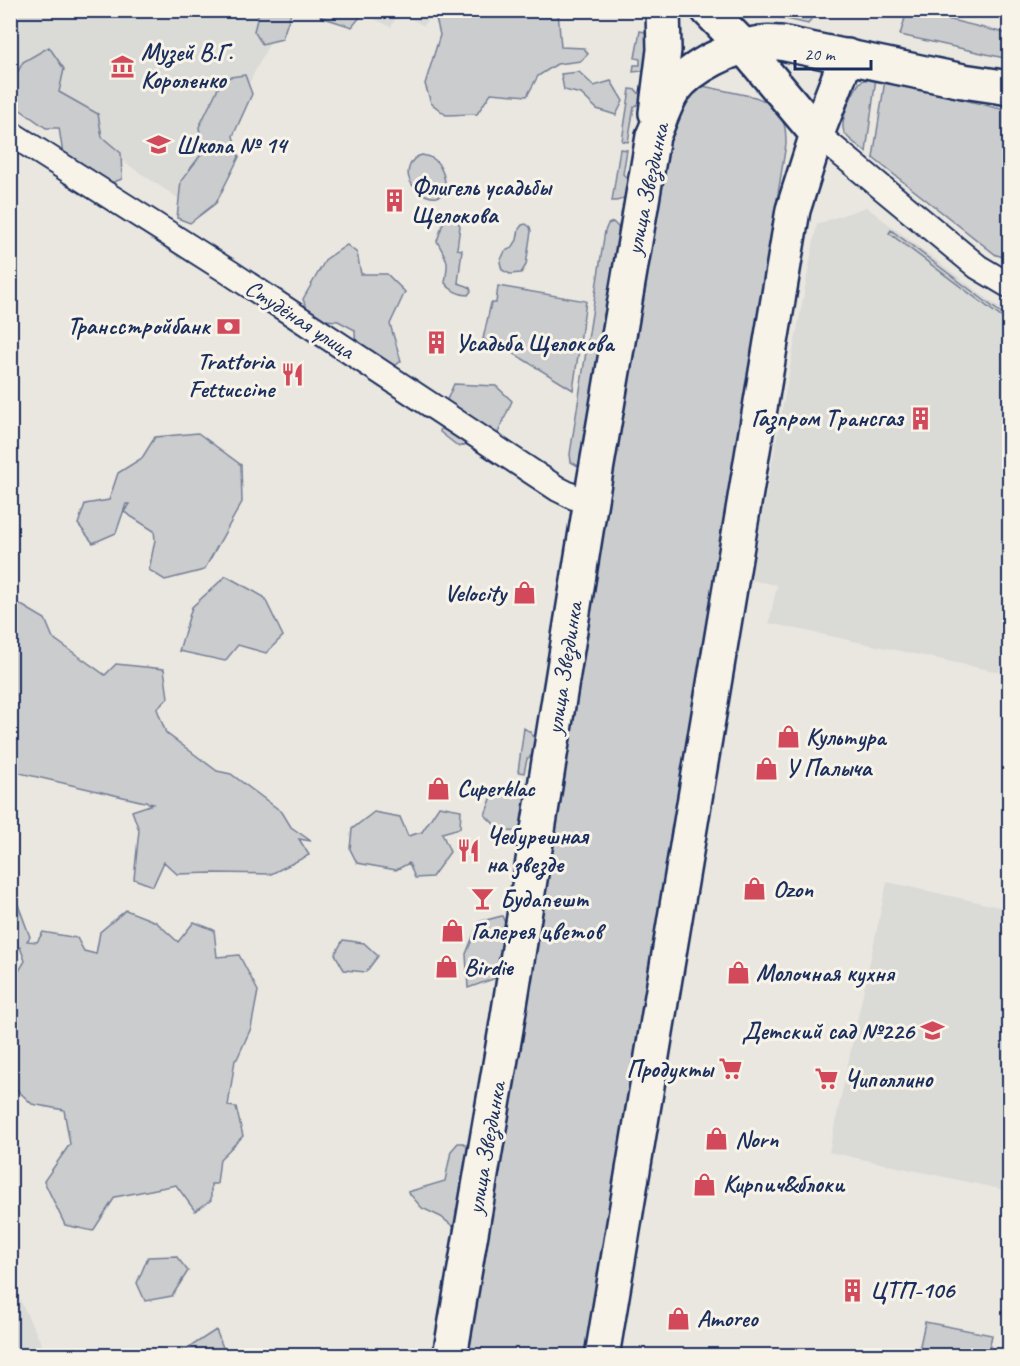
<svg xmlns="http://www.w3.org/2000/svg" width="1020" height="1366" viewBox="0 0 1020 1366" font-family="Caveat,sans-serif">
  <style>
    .built { fill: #dadad6 }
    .green { fill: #cbcccd; stroke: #737e96; stroke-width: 1.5 }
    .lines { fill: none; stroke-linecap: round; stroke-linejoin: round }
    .street-casing { stroke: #1b2f5e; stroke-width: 28 }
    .secondary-casing { stroke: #1b2f5e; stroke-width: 38 }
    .street { stroke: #f7f3e8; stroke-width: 24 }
    .secondary { stroke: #f7f3e8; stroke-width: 33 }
    .labels { text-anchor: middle; stroke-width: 6; stroke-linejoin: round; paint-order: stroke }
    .poi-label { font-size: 24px; font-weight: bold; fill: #1b2f5e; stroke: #f7f3e8; text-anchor: start }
    .street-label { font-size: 24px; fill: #1b2f5e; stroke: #f7f3e8 }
  </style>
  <rect width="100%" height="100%" fill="#eae7e0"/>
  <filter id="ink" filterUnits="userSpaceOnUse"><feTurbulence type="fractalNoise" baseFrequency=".0167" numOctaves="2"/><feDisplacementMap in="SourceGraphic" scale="12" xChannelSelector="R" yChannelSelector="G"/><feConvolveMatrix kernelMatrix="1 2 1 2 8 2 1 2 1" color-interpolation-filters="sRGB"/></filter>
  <g filter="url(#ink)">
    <path class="built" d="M10,11H286L187,204L11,87Z
      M358,11H432L424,26L399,12L391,27Z
      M866,207L1009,315L1010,626L999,672L769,623L777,585L750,580L817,224Z
      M887,882L1009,909V1191L829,1152Z
      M11,1282L47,1355H11Z"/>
    <path class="green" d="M261,11H289L291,13L282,39L262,44L254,31L259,12Z
      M317,11H365L352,27L321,17Z
      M437,11H558L561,47L584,48L588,54L581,61L557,64L538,76L527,96L491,93L477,114L446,115L431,103L425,84L440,35L435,14Z
      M752,11H816L808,24Z
      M907,11H914L1009,34V59L900,35Z
      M640,31L650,33L649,66L642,71L633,72L634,65H640V59L635,58Z
      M49,47L64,69L59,92L98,114L102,137L121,153L122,179L103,186L63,154L59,128H46L15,106L13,81L23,62Z
      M579,72L594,86L611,81L623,101L616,115L597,109L581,94L564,90L561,74Z
      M245,75L252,94L233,136L239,157L216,203L190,223L177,218L181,181L203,152L199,127L223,78Z
      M876,78L866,152C859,146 848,140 844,132C839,120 853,92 860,82L864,80Z
      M885,80L1009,111V258L996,255L873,158Z
      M698,85L755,97C768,101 780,111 784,124C786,130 786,138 786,144L590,1355L462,1356L669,111Z
      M630,89L636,90L642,97L641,102L634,107L628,142L622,141Z
      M620,149L627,150L623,174C625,176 628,179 629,182C633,193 622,202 612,201Z
      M422,155C426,156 431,157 435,160C443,167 452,193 437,197C428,199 414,190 410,181C405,171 411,157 422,155Z
      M447,217L453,218L457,220L460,226L457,249L462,250L458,283L467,286L470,288L471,291L468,295C459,295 450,290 445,283C449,257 448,263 437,241L443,223Z
      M613,222L618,227L621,245L609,305L604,314L597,360L602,376L585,465L578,466L571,462L570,454L605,231L608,224Z
      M526,224L530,227L531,231L526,265L521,273L510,274L502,270L500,262L505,251L512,248L517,240L519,229L522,225Z
      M891,230L1009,319V323L889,233Z
      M347,245L357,253L361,274H387L405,292L390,324L401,361L384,375L356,362L355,330L338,321L310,319L303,299L326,259Z
      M498,286L586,301L573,390L500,345L483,339L491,303H496Z
      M454,384L496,386L512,401L498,433L459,447L440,432L446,402Z
      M198,433L241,465L242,502L204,570L165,580L149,570L155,540L154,531L124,512L129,504H126L116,533L93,543L78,524L85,504L109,500L118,473L142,458L155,437Z
      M226,576L264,597L283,636L266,653L238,645L225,661L179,651L192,607Z
      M11,599L45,619L53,638L105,675L116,664L164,669L168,698L157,709L166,733L217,771L231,774L282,812L291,827L311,841L299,839L309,855L271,874L214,873L177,874L164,862L153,886L134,879L139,830L132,811L153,804L11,771Z
      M524,728L530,732L538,742L535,753L527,759L524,773L518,772Z
      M502,791L515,793L530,800L528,820L518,832L500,830L485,815L491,799Z
      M439,806L461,810L460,828L442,833L450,852L432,877L415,878L409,863L396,870L357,863L350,849L352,829L374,812L400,817L408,836L422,832Z
      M11,897L17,902L30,937L27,941L37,942L43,932L77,938L84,951L96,954L100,932L126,910L156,922L178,942L194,922L214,930L217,957L239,955L258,991L251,1028L237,1059L235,1060L228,1106L236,1107L243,1136L220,1159L217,1184H211V1200L195,1211L176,1185L115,1197L93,1231L65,1225L44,1181L70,1144L64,1110L32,1104L11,1084V984L25,961L20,947L11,955Z
      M502,916L510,934L496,978L468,988L466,954L479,922Z
      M343,940L364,943L378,956L366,972L344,970L335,954Z
      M458,1143H463L467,1145L471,1157L464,1222L454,1227L441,1217L422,1208L408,1192L445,1181L451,1151Z
      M176,1256L188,1271L172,1296L145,1301L137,1283L148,1257Z
      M925,1322L992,1335L988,1355H918Z
      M216,1330L226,1355L181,1356L179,1354Z"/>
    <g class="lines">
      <defs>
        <path id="street" d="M10,133L229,272L558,489L574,497L591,500
          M817,134L978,267L1010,286"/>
        <path id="secondary" d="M708,10L744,47L817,134
          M656,113L664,50L663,10
          M450,1356L506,1029L591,500L653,136C659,123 666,101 674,90C690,67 734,46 762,43C768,42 775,43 781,43L963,81L1010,88
          M602,1356L793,210L817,134L847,56"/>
      </defs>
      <use href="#street" class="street-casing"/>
      <use href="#secondary" class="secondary-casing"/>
      <use href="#street" class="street"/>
      <use href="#secondary" class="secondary"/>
    </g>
  </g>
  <defs>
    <symbol id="museum-bare" viewBox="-9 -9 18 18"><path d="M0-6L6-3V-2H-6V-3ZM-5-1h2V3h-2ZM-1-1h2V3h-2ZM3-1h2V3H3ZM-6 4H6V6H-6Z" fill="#d1495b" stroke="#f7f3e8" stroke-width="2.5" paint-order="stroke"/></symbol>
    <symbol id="school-bare" viewBox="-9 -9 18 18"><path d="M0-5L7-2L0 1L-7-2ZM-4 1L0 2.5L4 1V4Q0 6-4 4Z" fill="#d1495b" stroke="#f7f3e8" stroke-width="2.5" paint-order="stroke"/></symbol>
    <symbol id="building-bare" viewBox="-9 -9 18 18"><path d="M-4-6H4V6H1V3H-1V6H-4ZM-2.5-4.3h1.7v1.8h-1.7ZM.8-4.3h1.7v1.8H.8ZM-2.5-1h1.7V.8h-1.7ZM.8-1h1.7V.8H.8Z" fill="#d1495b" stroke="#f7f3e8" stroke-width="2.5" paint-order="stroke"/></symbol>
    <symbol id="bank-bare" viewBox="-9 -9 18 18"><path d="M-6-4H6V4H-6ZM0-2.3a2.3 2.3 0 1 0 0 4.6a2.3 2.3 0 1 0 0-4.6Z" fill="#d1495b" stroke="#f7f3e8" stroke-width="2.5" paint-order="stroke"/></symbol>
    <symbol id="restaurant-bare" viewBox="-9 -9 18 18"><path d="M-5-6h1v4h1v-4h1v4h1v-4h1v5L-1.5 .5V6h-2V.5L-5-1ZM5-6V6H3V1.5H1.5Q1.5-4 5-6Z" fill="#d1495b" stroke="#f7f3e8" stroke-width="2.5" paint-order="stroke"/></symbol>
    <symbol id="shop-bare" viewBox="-9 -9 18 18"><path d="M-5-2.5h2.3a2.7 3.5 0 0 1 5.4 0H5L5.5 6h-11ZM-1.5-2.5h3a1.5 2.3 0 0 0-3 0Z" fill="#d1495b" stroke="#f7f3e8" stroke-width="2.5" paint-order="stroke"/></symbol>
    <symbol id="bar-bare" viewBox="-9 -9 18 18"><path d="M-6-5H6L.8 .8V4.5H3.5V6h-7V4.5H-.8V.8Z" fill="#d1495b" stroke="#f7f3e8" stroke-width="2.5" paint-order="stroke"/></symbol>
    <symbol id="supermarket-bare" viewBox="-9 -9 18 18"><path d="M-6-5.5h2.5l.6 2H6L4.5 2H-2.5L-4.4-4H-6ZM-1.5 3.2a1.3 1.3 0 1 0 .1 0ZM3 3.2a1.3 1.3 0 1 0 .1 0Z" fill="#d1495b" stroke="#f7f3e8" stroke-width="2.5" paint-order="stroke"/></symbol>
  </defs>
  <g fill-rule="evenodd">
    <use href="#museum-bare" x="106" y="50" width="33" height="33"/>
    <use href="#school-bare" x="142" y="128" width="33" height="33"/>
    <use href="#building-bare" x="378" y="184" width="33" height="33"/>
    <use href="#bank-bare" x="212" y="310" width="33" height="33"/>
    <use href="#building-bare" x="420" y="326" width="33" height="33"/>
    <use href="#restaurant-bare" x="276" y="358" width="33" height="33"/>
    <use href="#building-bare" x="904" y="402" width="33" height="33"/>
    <use href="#shop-bare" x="508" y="576" width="33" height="33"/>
    <use href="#shop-bare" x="772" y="720" width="33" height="33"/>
    <use href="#shop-bare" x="750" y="752" width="33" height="33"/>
    <use href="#shop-bare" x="422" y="772" width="33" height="33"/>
    <use href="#restaurant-bare" x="452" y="834" width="33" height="33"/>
    <use href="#shop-bare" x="738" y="872" width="33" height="33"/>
    <use href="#bar-bare" x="466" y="882" width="33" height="33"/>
    <use href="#shop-bare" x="436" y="914" width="33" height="33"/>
    <use href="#shop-bare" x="430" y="950" width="33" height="33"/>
    <use href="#shop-bare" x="722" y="956" width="33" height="33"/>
    <use href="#school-bare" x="916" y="1014" width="33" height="33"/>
    <use href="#supermarket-bare" x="714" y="1052" width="33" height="33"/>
    <use href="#supermarket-bare" x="810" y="1062" width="33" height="33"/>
    <use href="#shop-bare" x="700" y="1122" width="33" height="33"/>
    <use href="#shop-bare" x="688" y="1168" width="33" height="33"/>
    <use href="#building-bare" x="836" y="1274" width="33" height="33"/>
    <use href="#shop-bare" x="662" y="1302" width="33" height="33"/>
  </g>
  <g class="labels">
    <g class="poi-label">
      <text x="141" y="60">Музей В.Г.<tspan x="141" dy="28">Короленко</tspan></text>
      <text x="176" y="153">Школа № 14</text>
      <text x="412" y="195">Флигель усадьбы<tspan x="412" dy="28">Щелокова</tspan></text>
      <text x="210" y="334" text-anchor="end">Трансстройбанк</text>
      <text x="455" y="351">Усадьба Щелокова</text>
      <text x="274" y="369" text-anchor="end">Trattoria<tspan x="274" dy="28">Fettuccine</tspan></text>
      <text x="903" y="426" text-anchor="end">Газпром Трансгаз</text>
      <text x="506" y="601" text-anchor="end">Velocity</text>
      <text x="806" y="745">Культура</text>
      <text x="785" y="776">У Палыча</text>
      <text x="457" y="796">Cuperklac</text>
      <text x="486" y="844">Чебурешная<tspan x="486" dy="28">на звезде</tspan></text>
      <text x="773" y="897">Ozon</text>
      <text x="500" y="907">Будапешт</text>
      <text x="471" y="939">Галерея цветов</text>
      <text x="464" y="975">Birdie</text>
      <text x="756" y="981">Молочная кухня</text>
      <text x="914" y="1039" text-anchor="end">Детский сад №226</text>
      <text x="713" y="1077" text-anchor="end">Продукты</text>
      <text x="844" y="1087">Чиполлино</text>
      <text x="735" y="1147">Norn</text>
      <text x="723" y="1192">Кирпич&amp;блоки</text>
      <text x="870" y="1298">ЦТП-106</text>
      <text x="697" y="1326">Amoreo</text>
    </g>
    <g class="street-label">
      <text transform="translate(647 189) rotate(-78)" y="8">улица Звездинка</text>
      <text transform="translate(300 319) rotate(33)" y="8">Студёная улица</text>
      <text transform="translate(564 668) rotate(-81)" y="8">улица Звездинка</text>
      <text transform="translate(486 1148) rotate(-80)" y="8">улица Звездинка</text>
    </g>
  </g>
  <rect width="1020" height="1366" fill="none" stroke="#f7f3e8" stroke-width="36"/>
  <rect x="18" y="18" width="984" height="1330" fill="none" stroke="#1b2f5e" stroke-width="2" filter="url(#ink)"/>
  <path d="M795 60v9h76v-9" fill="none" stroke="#1b2f5e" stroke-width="3"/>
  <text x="804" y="60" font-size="18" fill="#1b2f5e" stroke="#f7f3e8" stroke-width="4.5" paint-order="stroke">20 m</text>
</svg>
